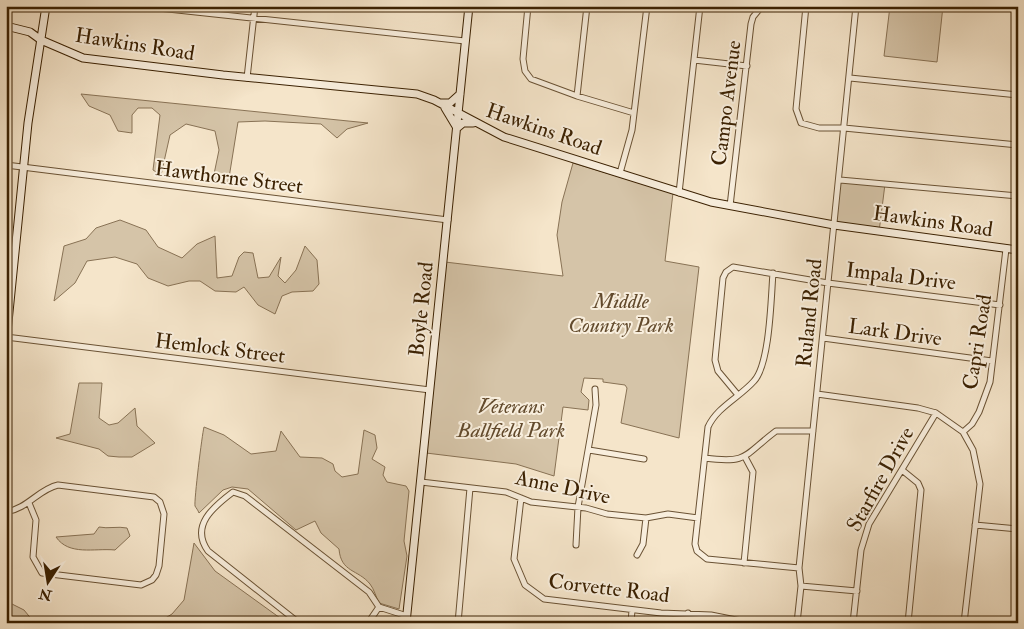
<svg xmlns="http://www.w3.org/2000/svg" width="1024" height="629" viewBox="0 0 1024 629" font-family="'IM FELL Double Pica',serif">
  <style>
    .green { fill: #d5c4a8; stroke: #887255 }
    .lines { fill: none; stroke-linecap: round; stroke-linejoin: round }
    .street-casing { stroke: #6a5234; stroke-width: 7 }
    .secondary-casing { stroke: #3b2102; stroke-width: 9 }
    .street { stroke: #f8eedd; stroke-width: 5 }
    .secondary { stroke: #f8eedd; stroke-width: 7 }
    .labels { text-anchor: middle; stroke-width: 4; stroke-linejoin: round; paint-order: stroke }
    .street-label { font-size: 21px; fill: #3b2102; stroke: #f8eedd }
    .park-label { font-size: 21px; font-style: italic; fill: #624a2c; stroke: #f8eedd }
  </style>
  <rect width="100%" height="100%" fill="#f5e5ca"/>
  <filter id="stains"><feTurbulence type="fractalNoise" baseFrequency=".004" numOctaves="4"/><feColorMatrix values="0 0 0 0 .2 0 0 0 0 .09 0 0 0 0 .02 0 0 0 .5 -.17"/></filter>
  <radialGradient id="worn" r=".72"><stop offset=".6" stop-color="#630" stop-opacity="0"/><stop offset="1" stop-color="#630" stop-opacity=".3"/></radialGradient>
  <path class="green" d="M890,6H943L937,62L884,56Z
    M81,94L368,123L347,129L337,138L321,124L265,121L238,122L228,184L218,183L213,179L219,150L215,131L186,124L170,135L161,175L153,170L160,115L152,108H138L132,115V133L118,131L110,115L89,106Z
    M573,163L673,193L665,261L699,267L679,438L621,423L627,388L625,385L603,382V379L584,378L581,392L589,400L588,410L563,407L554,476L516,464L426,453L445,262L563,276L557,235L562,202Z
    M840,180L885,184L879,232L834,225Z
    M120,220L146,230L158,247L182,258L197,244L215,236L217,278L232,276L239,257L244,252L253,253L258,278L269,277L281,257L278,276L285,283L296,270L305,246L317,260L319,284L313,291L292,292L282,296L275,314L258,305L244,287L236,292L215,291L200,281H189L168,286L148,278L137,264L115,257L87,261L75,283L54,301L64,246L86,239L96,228Z
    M79,383H102L99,418L109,425L118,423L135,408L137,426L155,443L132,457H119L108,456L99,449L56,438L70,434Z
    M204,427L224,435L251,454L276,451L281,431L300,457L322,458L333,464L335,471L342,477L358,474L364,430L375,435L377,448L372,459L385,467L383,475L387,482L406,486L409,491L404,541L407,556L399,609L379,603C376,597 374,589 370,584C358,569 341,573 339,549L321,533L315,521L296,530L248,489L232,487L223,490L199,513C198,510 196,508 195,506C194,500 202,435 204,427Z
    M99,527C108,529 118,526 127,528L130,536L115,550C94,548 69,556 56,537L94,534Z
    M194,543L215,571L287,623H157L172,614L184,600Z
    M6,601L24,610L33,621L49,623H6Z"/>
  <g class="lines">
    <defs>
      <path id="street" d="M140,6L465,41
        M528,6L523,59L525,71L531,79L577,96L634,113
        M806,6L796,109L801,123L819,128H844L1018,145
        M694,60L747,66
        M247,78L255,6
        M850,78L1018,95
        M577,96L587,6
        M6,165L448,220
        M620,173L632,130L647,6
        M840,180L1018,196
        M679,193L700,6
        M730,206L751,24L753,17L762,6
        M773,273C771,297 770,364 754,381C740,397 717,407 708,427L695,544L697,551L707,559L799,568
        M6,337L430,390
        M823,338L992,361
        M817,394L918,408L936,413L963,432L973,450L980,484L964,623
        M738,395L718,371L715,360L723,278L726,272L733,267L828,283L1000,305
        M963,432L972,424L979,412L990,382L1006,249
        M589,450L644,459
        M705,458C749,464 744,455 776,431H813
        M902,470L918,483L921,490L908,623
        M421,482L506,492L531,502L586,508L607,514L646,518L668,514L698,518
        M521,498L514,559L525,585L544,599L661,613L711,615L751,623
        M6,512C27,509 39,489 58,485L154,497L160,502L164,514L159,566L156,575L152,580L141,585L42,573L33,557L36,520L29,503
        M975,525L1018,529
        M576,545L578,507L596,405L595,389
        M637,555L643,544L646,518
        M744,563L753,472L745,457
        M801,586L857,591
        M299,623L208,551C190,526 213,507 233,492L245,496L369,592L379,607L407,616
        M368,623L379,607
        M458,623L470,488
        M631,623L632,610
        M687,623L688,613
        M797,623L801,586L799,568L856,6
        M853,623L861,550L869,524L936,413"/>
      <path id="secondary" d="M6,26L30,32L41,40L83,58L223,75L417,94L434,100L504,137L711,202L834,225L1018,250
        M440,103H450L460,94
        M445,108L457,128L463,123H473
        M6,342L28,123L46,6
        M406,623L469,6"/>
    </defs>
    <use href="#street" class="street-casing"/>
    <use href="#secondary" class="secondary-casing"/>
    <use href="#street" class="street"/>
    <use href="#secondary" class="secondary"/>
  </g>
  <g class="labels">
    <g class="street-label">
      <text transform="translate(135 44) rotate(9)" y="7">Hawkins Road</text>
      <text transform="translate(726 103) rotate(-83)" y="7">Campo Avenue</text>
      <text transform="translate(544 129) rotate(19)" y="7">Hawkins Road</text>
      <text transform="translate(229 177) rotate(7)" y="7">Hawthorne Street</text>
      <text transform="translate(933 221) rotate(8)" y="7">Hawkins Road</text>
      <text transform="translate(901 276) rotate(7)" y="7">Impala Drive</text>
      <text transform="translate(421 309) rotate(-84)" y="7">Boyle Road</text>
      <text transform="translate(809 313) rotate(-84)" y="7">Ruland Road</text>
      <text transform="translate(895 332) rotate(8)" y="7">Lark Drive</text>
      <text transform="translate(977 342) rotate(-81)" y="7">Capri Road</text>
      <text transform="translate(220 348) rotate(7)" y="7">Hemlock Street</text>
      <text transform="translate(880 479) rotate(-61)" y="7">Starfire Drive</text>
      <text transform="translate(563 487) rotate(12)" y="7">Anne Drive</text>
      <text transform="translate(609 588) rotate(7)" y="7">Corvette Road</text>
    </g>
    <g class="park-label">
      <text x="621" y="308">Middle<tspan x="621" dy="24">Country Park</tspan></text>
      <text x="511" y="413">Veterans<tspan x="511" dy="24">Ballfield Park</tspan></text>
    </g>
  </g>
  <rect width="1024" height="629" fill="none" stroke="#f5e5ca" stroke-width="25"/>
  <rect x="8" y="8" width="1009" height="614" fill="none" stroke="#3b2102" stroke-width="2.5"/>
  <rect x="12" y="12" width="999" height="604" fill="none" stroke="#3b2102"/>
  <g transform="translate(48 582) rotate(192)" stroke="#f8eedd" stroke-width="4" paint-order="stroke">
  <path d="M0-4L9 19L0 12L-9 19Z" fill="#3b2102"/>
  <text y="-8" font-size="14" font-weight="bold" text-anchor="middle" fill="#3b2102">N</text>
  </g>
  <rect width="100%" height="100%" filter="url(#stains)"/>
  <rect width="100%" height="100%" fill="url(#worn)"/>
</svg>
